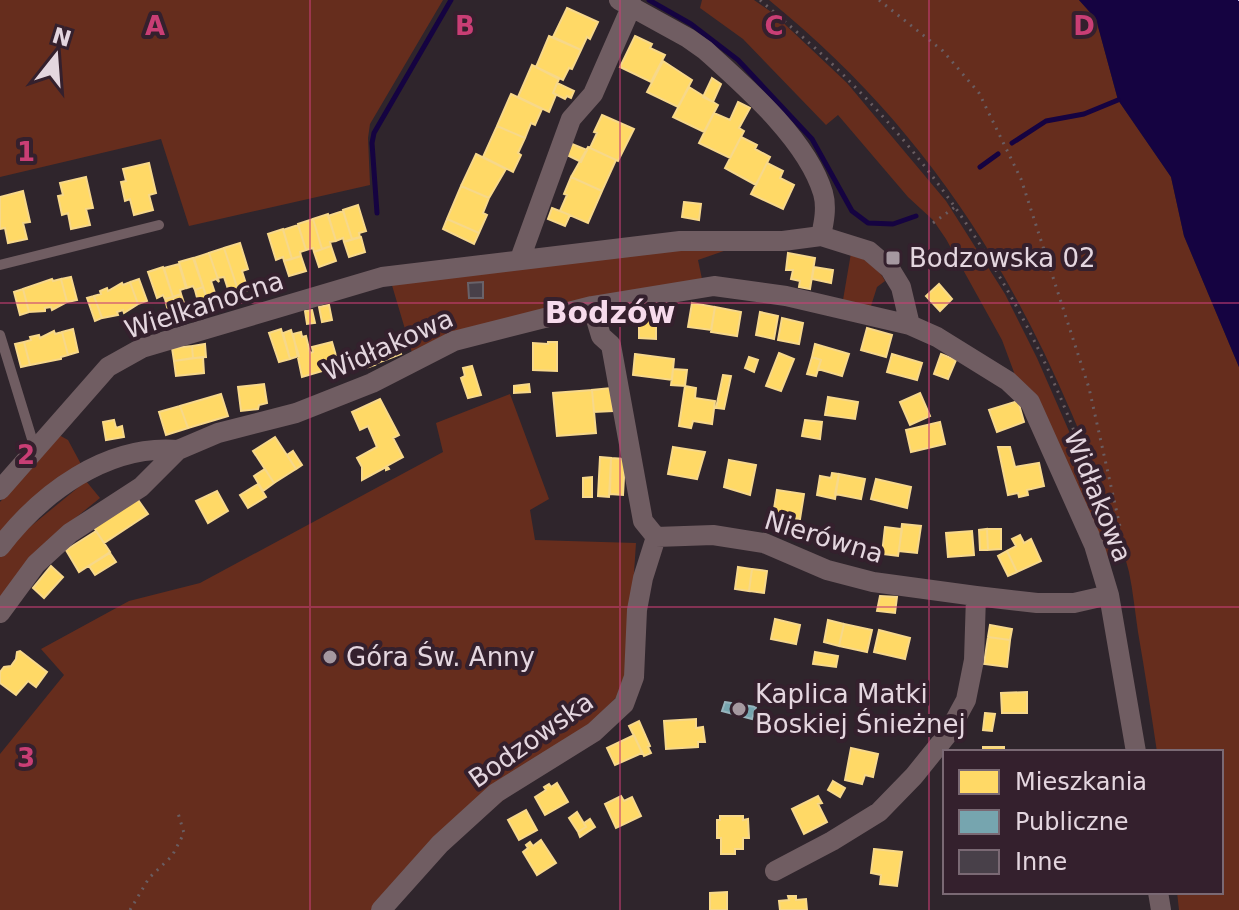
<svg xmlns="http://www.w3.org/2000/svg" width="1239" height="910" viewBox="0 0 1239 910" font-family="'DejaVu Sans',sans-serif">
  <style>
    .green { fill: #662d1d }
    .water { fill: #150341 }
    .homes { fill: #ffd966; stroke: #f7d88a; stroke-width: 2 }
    .public { fill: #76a5af; stroke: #97b4bd; stroke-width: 2 }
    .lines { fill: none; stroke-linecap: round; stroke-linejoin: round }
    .stream { stroke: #150341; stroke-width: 5 }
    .ferry { stroke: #c8caf4; stroke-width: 2; stroke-dasharray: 10 8; stroke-linecap: butt }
    .building { fill: #484049; stroke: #696269; stroke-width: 2 }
    .path { stroke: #6a5d61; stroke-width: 3; stroke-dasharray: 2 6; stroke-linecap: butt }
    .service { stroke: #705d62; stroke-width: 10 }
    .minor { stroke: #705d62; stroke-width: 20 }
    .grid { fill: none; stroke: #c93e75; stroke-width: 2; stroke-opacity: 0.55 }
    .poi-dot { fill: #a598a0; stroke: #34202d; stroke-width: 3 }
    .labels { text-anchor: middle; stroke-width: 8; stroke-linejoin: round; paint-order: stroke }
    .poi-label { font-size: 26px; fill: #e4d6df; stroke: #34202d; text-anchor: start }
    .street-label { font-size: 26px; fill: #e4d6df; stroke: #34202d }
    .quarter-label { font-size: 30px; font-weight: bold; fill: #f7dbec; stroke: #34202d }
    .grid-label { font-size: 26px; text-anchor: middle; font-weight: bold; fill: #c93e75; stroke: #34202d; stroke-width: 8; stroke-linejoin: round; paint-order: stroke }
  </style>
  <rect width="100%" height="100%" fill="#2f252c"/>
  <path class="green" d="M0,0H443L370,124L368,138L370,185L189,226L161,139L0,177Z
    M702,0H754L774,14L847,83L946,201L1005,294L1037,358L1079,454L1110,551L1108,559L1015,375L1002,340L946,239L933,220L908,197L838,115L826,125L743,39L700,8Z
    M769,0H1079L1096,19L1118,100L1171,177L1184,236L1239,367V910H1179L1177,892H1221V752H1157C1151,712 1145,672 1138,632C1135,612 1133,591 1129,572C1115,518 1093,463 1071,412C1000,246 910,115 769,0Z
    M683,245H741L698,260L702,279L413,356L391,282Z
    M851,253C865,259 879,268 885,281L877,287L871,306L868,307L843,300Z
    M510,394L549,499L530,510L535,540L636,543L628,662L621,692L585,731L373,910H0V754L64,675L41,649L129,601L200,583L443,452L436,423Z
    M59,435L68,440L82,466L0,538V502Z
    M86,481L100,498L68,524L0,608V557L14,540Z"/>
  <path class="water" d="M1079,0H1239V367L1184,236L1171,177L1118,100L1096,19Z"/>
  <path class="homes" d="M567,8L598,22L590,39L587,37L581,50L553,37Z
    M549,36L581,50L572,69L569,68L563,80L536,67Z
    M635,36L652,44L650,48L665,55L651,82L620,67Z
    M663,61L692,80L678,107L647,92Z
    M532,65L559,79L553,93L556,95L549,112L518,97Z
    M712,78L721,84L713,102L703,97Z
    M557,83L574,91L571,98L567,96L565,99L553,93Z
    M689,87L718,105L704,132L673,117Z
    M511,94L542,109L535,125L531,123L525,138L497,126Z
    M738,102L750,108L739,128L744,131L730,158L699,143L714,113L730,120Z
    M602,115L634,129L618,161L590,148L597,133L594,132Z
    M497,126L525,138L518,153L521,155L513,172L483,157Z
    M741,137L757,145L755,149L770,157L756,185L725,168Z
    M572,144L587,150L581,162L567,155Z
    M588,147L616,160L602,191L571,177Z
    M476,154L506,169L489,198L461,186Z
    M149,163L156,193L149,195L153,210L134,215L130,199L125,201L121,182L126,181L123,169Z
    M767,163L783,171L780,178L794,185L783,209L751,194Z
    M86,177L93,208L86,209L90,225L71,229L68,213L62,215L58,196L63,195L60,183Z
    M571,177L602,191L588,223L560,211L567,195L564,194Z
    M461,186L489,198L483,213L487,215L479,233L447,219Z
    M23,191L30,222L23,223L27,239L8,243L5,228L0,229V197Z
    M684,202L701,204L699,220L682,217Z
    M358,205L366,231L359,233L360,237L352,239L343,210Z
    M552,208L570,215L565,226L548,219Z
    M343,211L352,239L344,242L343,238L336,241L328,216Z
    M328,214L336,241L330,242L331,246L322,249L313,219Z
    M313,219L322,249L314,252L313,248L306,250L298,224Z
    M447,219L479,233L474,244L443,229Z
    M298,225L306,250L300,252L301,256L292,259L283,230Z
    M283,229L292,259L284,261L283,257L276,260L268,234Z
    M361,237L365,252L349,257L344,242Z
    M240,243L248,269L242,271L248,290L239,293L224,248Z
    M331,246L336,261L319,267L314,252Z
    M224,248L239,293L230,295L224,277L218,278L219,282L209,253Z
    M209,253L219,282L216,279L211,281L217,299L208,302L194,258Z
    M788,253L815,258L810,289L799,287L800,281L791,279L793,270H786Z
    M301,256L306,271L289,276L284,261Z
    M193,258L203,287L195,290L193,286L187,288L179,262Z
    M179,264L186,288L180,290L181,294L173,297L164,268Z
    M163,267L173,297L165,299L163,295L157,298L148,272Z
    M814,267L833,270L831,283L812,279Z
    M71,277L77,300L67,302L61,279Z
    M52,279L53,281L61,279L67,302L52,310L51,307L45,308V311L29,312L23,289Z
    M139,279L147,301L138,304L130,282Z
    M130,282L138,304L124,313L123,310L117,312L118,315L102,318L94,296L101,294L100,291L107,288L108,291L122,283L123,285Z
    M939,284L952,299L940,311L926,296Z
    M203,287L208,302L199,305L195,290Z
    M23,289L29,312L20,315L14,292Z
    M181,294L186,309L178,312L173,297Z
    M94,296L102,318L95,321L87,298Z
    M173,297L178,312L169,315L165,299Z
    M692,303L715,307L711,330L688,327Z
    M329,305L332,320L322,322L319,307Z
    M715,307L741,312L737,336L711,332Z
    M312,310L315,323L307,324L305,311Z
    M760,312L778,316L774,339L756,335Z
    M639,313H656V339L639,338Z
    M782,318L803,323L799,344L778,340Z
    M867,328L892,335L886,357L861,350Z
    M73,329L78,352L68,355L62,332Z
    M281,329L290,359L279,362L269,333Z
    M291,330L299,356L290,359L283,333Z
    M54,331L55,334L62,332L68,355L61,357V359L30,365L24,342L31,340L30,337L39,335L40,338Z
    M301,332L302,337L306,336L310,353L313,352L312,347L332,342L339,366L302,377L293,334Z
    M396,341L401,354L375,364L370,351Z
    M24,342L30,365L21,367L15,344Z
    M548,342H557V371L533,370V343L548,344Z
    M205,344L206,357L193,358L192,346Z
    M815,344L849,354L842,376L818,369L821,360L812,357Z
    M192,346L193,358L174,361L172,348Z
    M367,346L375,365L366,368L359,350Z
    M779,353L794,359L781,391L766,386Z
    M635,354L674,359L672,380L633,375Z
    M892,354L922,363L917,380L887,372Z
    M941,354L956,360L948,379L934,374Z
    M203,357L204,373L176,376L174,361Z
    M749,357L758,360L754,372L745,368Z
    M812,357L821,360L816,376L807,374Z
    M472,366L481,395L468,398L461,378L465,376L463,368Z
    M673,369L687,370L685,386L671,385Z
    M723,375L731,376L724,409L716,408Z
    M264,384L267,403L259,405L258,409L241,411L238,387Z
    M529,384L530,392L514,393V386Z
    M685,386L696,388L695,398L715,401L712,424L693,421L691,428L679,426Z
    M611,388L613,411L594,412L592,390Z
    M592,390L596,433L557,436L553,393Z
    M920,393L930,416L910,425L900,402Z
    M221,394L228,416L188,428L180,406Z
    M828,397L858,402L855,419L825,415Z
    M380,399L399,435L393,438L403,457L387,466L389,469L386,470V467L362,480V467L357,458L377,447L368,426L360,430L352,412Z
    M1018,401L1024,422L997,432L989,410Z
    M180,406L188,428L166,435L159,412Z
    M114,420L116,428L122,426L124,437L106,440L103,422Z
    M805,420L822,422L820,439L802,436Z
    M940,422L945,444L911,452L906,430Z
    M275,437L296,469L274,483L253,451Z
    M673,447L705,452L697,479L668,474Z
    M998,447H1010L1015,467L1039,463L1044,486L1027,490L1028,495L1019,497L1018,493L1008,495Z
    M293,451L302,465L296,469L287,455Z
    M600,457L611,458L609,497L598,496Z
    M611,458L625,459L623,495L610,494Z
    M729,460L756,465L750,495L724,487Z
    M265,469L274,483L263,491L254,476Z
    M832,473L839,474L835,499L817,495L820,476L831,478Z
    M839,474L865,479L861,499L835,494Z
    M592,477V497H583V478Z
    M876,479L911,487L907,508L871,499Z
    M258,484L266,497L248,508L240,495Z
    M777,490L804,494L800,519L773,515Z
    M217,491L228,511L208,523L196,501Z
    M136,497L148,514L104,543L93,526Z
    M902,524L921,526L917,553L899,551Z
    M885,527L902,529L898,556L882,554Z
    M987,529L988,550H980L979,530Z
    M987,529H1001V549L988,550Z
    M96,531L110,552L79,572L66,550Z
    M972,531L974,555L948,557L946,533Z
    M1020,535L1024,543L1031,539L1041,561L1017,572L1007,551L1016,546L1012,539Z
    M1007,551L1017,572L1008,576L998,556Z
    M110,553L116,562L95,575L89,566Z
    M51,566L63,577L44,598L33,588Z
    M738,567L752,569L749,591L735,589Z
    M752,569L767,571L764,593L749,591Z
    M880,596L897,597L895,613L877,611Z
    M775,619L800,625L796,644L771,639Z
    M828,620L844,624L839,646L824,642Z
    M844,624L872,630L867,652L839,646Z
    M990,625L1012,629L1010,640L988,637Z
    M879,630L910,638L905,659L874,652Z
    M988,637L1010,640L1007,667L984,664Z
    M20,651L47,672L36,687L28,681L16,695L0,683V672L4,667L11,666L16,659L17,652Z
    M815,652L838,656L836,667L813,664Z
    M1027,692V713H1002L1001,693Z
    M985,713L995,714L992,731L983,730Z
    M696,719V728L703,727L705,742H698V747L666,749L664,721Z
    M639,721L650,746L648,747L651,753L644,756L629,726Z
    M634,735L642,753L615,765L607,748Z
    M983,747H1004V752H983Z
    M851,748L878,754L873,777L865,775L862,784L845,780Z
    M833,781L845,788L840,797L828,790Z
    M557,783L568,802L545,815L535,797L546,790L544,787L549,784L551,787Z
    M621,796L624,801L632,797L641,816L616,828L605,804Z
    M818,796L822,803L818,804L827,822L804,834L792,809Z
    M526,810L537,830L519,840L508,820Z
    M577,812L586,827L578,832L569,818Z
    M720,816H743V820L748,819L749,838H743V849H735V854H721V838H717V820H720Z
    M590,819L595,827L580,837L578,832L586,827L584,823Z
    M541,840L556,863L537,875L523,852L528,848L526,845L530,842L533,846Z
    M874,849L902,852L897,886L880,884L881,875L871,873Z
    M727,892V910H710V893Z
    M788,896H796V900L806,899L807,910H780L779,901L789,900Z"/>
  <path class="public" d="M725,702L756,707L752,719L722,711Z"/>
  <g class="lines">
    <path class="stream" d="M649,0L691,24L738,60L812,139L852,211L868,223L893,224L916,216
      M1012,143L1046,121L1084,114L1118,100
      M980,167L998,154
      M377,213L372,143L374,133L451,0"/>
    <path class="ferry" d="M1239,0V1"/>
  </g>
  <path class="building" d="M483,282V298H469L468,283Z"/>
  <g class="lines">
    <path class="path" d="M760,0C792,28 825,55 854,86C972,205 1057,359 1104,519
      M879,0L943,51L979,93L1021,179L1089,388L1121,531L1116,551
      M933,223L955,207
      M130,910L149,878L172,856L184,833L178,813"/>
    <path class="service" d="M0,265L159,225
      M0,335L36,452"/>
    <path class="minor" d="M619,0L688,38L705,50C746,87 807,140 823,193C827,207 824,222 821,236
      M520,259L571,119L593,94L632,5
      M592,306L601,336L611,345L643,521L656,537
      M0,490L108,367L142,348L382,277L680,241H783L821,236L869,251L890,269L901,287L910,325
      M656,537L713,535L764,543L827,570L873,582L976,596L1037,603H1074L1109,595
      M0,547C41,493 107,444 178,450
      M0,613L36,564L70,533L141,487L178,450L218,433L296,413L372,383L454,341L592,306L714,286L786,296L910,325L937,337L1008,381L1030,402L1094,545L1109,595L1136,752
      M775,871L832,841L879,812L914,776L947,735L966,700L974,660L976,596
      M1158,892L1161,910
      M381,910L440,844L496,793L594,732L624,704L634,677L637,610L643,578L656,537"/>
  </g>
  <path class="grid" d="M310,0V910M620,0V910M929,0V910M0,303H1239M0,607H1239"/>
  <g class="poi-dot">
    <rect x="885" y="250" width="16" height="16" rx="4"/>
    <circle cx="330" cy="657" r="8"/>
    <circle cx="739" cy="709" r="8"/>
  </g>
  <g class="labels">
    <g class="poi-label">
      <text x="909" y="267">Bodzowska 02</text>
      <text x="346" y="666">Góra Św. Anny</text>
      <text x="755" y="703">Kaplica Matki<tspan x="755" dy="30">Boskiej Śnieżnej</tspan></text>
    </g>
    <g class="street-label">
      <text transform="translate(204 305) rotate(-18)" y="9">Wielkanocna</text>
      <text transform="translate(388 345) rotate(-24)" y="9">Widłakowa</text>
      <text transform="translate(1098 496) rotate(68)" y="9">Widłakowa</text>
      <text transform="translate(824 537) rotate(17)" y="9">Nierówna</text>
      <text transform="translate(531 740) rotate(-35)" y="9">Bodzowska</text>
    </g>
    <g class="quarter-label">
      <text x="610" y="323">Bodzów</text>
    </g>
  </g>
  <g class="grid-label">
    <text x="155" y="35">A</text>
    <text x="465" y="35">B</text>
    <text x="774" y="35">C</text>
    <text x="1084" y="35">D</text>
    <text x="26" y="161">1</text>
    <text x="26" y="464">2</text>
    <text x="26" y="767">3</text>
  </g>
  <rect x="943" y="750" width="280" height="144" fill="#34202d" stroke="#7a6974" stroke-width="2"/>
  <rect x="959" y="770" width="40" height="24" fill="#ffd966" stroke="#7a6974" stroke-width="2"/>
  <text x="1015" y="790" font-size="24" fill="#e4d6df">Mieszkania</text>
  <rect x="959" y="810" width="40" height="24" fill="#76a5af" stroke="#7a6974" stroke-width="2"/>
  <text x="1015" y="830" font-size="24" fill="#e4d6df">Publiczne</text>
  <rect x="959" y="850" width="40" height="24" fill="#484049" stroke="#7a6974" stroke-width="2"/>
  <text x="1015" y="870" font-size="24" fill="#e4d6df">Inne</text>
  <g transform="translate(56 56) rotate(17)" stroke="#34202d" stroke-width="6" paint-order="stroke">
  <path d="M0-6L14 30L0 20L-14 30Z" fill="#e4d6df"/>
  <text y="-12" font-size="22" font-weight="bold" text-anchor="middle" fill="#e4d6df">N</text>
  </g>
</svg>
